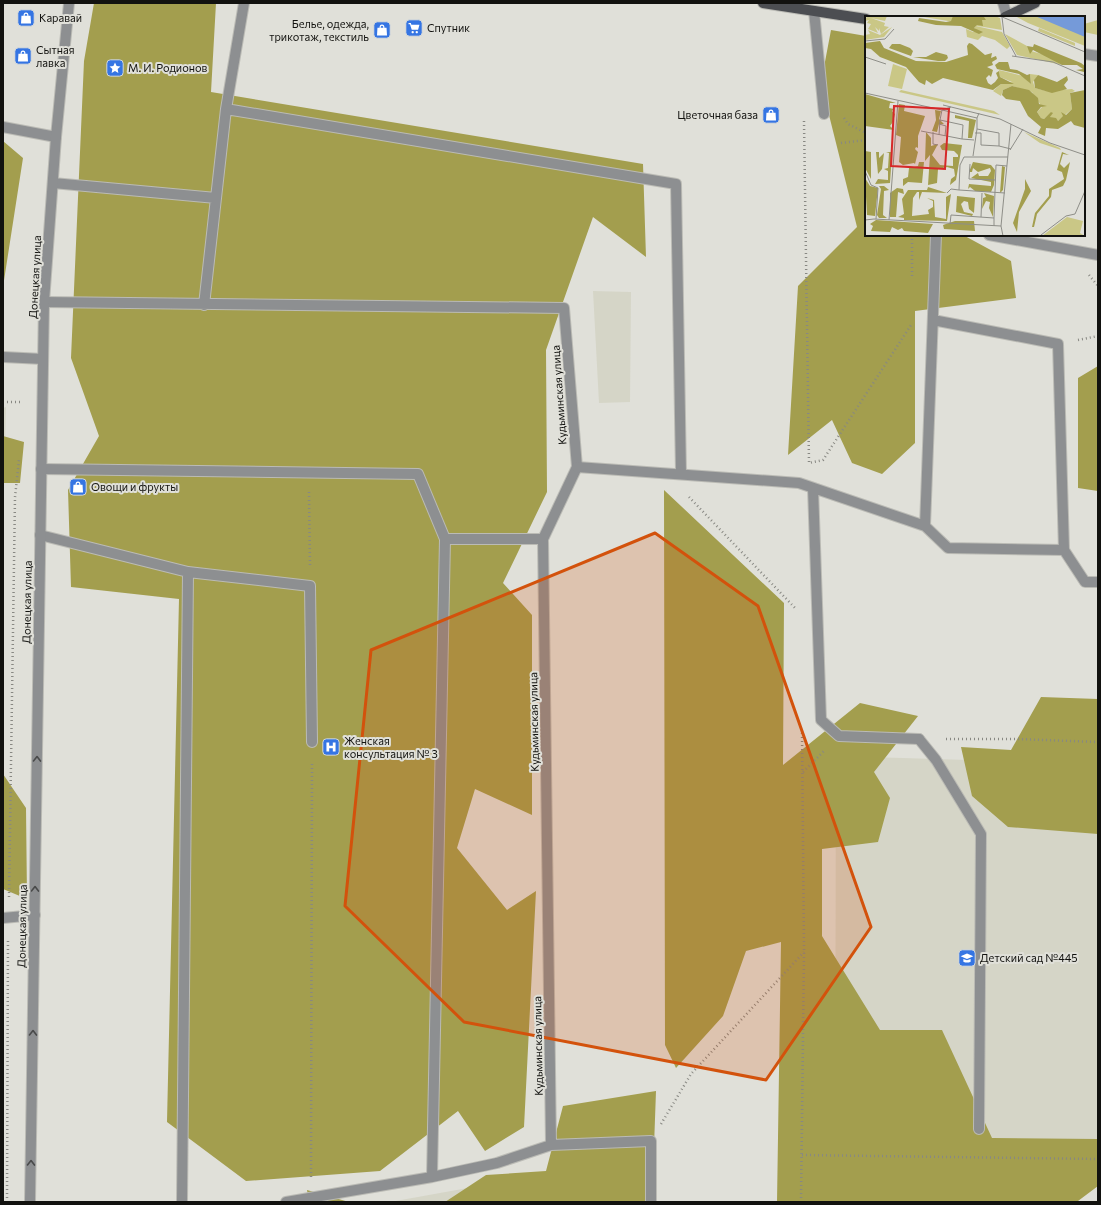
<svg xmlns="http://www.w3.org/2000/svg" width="1101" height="1205" viewBox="0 0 1101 1205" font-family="Commissioner,sans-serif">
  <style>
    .built { fill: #d5d5c7 }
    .green { fill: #cac786 }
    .forest { fill: #a39e4e }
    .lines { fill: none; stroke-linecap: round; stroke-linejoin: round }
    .service-casing { stroke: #bbbbb5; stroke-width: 12 }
    .minor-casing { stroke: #bbbbb5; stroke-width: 12 }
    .primary-casing { stroke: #bbbbb5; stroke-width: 12 }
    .path { stroke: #888883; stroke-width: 2.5; stroke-dasharray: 1 3; stroke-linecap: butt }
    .service { stroke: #8d8f91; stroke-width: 10 }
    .minor { stroke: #8d8f91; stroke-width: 10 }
    .primary { stroke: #4c4e52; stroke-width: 10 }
    .oneway { stroke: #494a4a }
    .marked { fill: #d3520c; fill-opacity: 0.2; stroke: #d3520c; stroke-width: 3; stroke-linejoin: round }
    .labels { text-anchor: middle; stroke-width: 4; stroke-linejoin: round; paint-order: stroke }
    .poi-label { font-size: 11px; fill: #12120f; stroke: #e0e0d9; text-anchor: start }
    .street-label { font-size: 11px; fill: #12120f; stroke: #e0e0d9 }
    .inset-road { fill: none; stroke: #8e8e88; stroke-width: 1 }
    .view { fill: #d62828; fill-opacity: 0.15; stroke: #d62828; stroke-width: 2 }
    .inset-edge { fill: none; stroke: #12120f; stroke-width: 2 }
  </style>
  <rect width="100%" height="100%" fill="#e0e0d9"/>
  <path class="built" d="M593,291L631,292L630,402L599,403Z
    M6,407L3,527V408Z
    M836,756L1098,764V1156L835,1151Z
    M501,1182L499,1202H390Z"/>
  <path class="green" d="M1098,20V35L1084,32V24Z"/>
  <path class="forest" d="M94,3H216L211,92L643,164L646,257L593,217L546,350L547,492L503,583L532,615V815L475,789L457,848L507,910L536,891L524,1127L485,1151L458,1111L380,1171L246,1181L167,1122L179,599L71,587L68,490L99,436L71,358L84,61Z
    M831,30L866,36V235H963L1011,261L1016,298L915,311V443L882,474L852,463L832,420L788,455L798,286L857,227L821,83Z
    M3,141L23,158L3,287Z
    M1098,366V491L1078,488V378Z
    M3,436L24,442L20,483H3Z
    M664,490L784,603L783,765L860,703L918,716L874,772L890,798L878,842L822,849V936L880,1030H942L992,1138L1098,1139V1186L1078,1201L1068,1202H777L781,942L746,951L723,1016L676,1068L665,1045Z
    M1041,697L1098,699V834L1008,827L972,796L961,747L1011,750Z
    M3,774L26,808L27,899L3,889Z
    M656,1091L652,1202H445L486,1175L546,1171L563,1106Z
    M307,1190L349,1202H309Z"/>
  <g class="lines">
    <defs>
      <path id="service" d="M244,3L226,109L676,184L681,474
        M1003,3L1007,16
        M814,11L824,114
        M3,127L56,137
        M53,183L216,198
        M44,302L564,308L577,467L543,539L551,1145
        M204,305L226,109
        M3,357L43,359
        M41,469L418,474L445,539L432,1177
        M40,535L188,572L310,586L312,742
        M445,539H543
        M919,739L936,760L981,834L979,1129
        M3,918L35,915
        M182,1202L188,572
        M286,1202L432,1177L497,1163L551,1145L651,1141V1202"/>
      <path id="minor" d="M1084,54L1098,56
        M989,235L1098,255
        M933,320L1058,344L1064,550
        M577,467L799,483L925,526L948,548L1064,550L1085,582H1098
        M813,488L821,720L839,736L919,739
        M925,526L936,235
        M30,1202L44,302L56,137L69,3"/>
      <path id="primary" d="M763,3L866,19
        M1005,17L1035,3"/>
    </defs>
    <use href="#service" class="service-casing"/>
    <use href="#minor" class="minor-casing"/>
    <use href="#primary" class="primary-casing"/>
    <path class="path" d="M844,118L848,124L866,133
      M804,121L809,463L823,460L911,325
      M841,143L866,140
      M1089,275L1098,286
      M912,276V235
      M1078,340L1098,336
      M3,402H22
      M309,492L310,565
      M689,497L796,609
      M946,739H1017L1098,742
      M803,772L824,751
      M9,897L15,497L19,460
      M661,1124L691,1074L804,952
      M802,1155L1098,1159
      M311,1177L312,762
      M7,1202L8,938
      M801,1202L804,952L802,730"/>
    <use href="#service" class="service"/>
    <use href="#minor" class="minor"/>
    <use href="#primary" class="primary"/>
  </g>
  <defs><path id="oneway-chevron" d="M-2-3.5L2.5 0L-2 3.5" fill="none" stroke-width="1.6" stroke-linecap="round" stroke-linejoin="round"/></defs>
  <g class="oneway">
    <use href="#oneway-chevron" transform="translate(37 759) rotate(-89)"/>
    <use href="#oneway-chevron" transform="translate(35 889) rotate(-89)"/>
    <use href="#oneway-chevron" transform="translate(33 1033) rotate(-89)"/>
    <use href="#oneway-chevron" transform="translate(31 1163) rotate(-89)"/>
  </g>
  <path class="marked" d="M655,533L758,606L871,927L766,1080L464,1022L345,906L371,650Z"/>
  <defs>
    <symbol id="shop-square" viewBox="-11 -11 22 22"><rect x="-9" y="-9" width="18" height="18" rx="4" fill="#3575e3" stroke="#e0e0d9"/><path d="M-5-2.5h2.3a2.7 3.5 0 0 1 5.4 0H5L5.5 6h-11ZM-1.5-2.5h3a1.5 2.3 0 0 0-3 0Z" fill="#fff"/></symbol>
    <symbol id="supermarket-square" viewBox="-11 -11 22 22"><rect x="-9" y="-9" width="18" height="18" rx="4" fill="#3575e3" stroke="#e0e0d9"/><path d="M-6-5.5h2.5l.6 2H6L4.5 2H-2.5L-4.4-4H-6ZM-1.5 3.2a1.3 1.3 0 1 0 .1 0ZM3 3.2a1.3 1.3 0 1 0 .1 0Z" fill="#fff"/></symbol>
    <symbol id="sight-square" viewBox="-11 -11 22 22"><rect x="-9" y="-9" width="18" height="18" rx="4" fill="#3575e3" stroke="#e0e0d9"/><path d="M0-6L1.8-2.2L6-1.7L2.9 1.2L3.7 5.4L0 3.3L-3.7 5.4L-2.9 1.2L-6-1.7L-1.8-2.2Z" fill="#fff"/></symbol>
    <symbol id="hospital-square" viewBox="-11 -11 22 22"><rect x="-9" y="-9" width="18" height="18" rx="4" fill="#3575e3" stroke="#e0e0d9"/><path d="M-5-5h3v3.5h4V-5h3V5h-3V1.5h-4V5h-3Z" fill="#fff"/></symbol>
    <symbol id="school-square" viewBox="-11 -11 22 22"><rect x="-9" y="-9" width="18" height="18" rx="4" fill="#3575e3" stroke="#e0e0d9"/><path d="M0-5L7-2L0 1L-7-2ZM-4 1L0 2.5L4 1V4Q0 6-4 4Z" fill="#fff"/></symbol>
  </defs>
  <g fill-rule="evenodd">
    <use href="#shop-square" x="16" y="8" width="20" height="20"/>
    <use href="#supermarket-square" x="404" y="18" width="20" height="20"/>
    <use href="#shop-square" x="372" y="20" width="20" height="20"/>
    <use href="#shop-square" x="13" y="46" width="20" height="20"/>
    <use href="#sight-square" x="105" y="58" width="20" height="20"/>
    <use href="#shop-square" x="761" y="105" width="20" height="20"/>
    <use href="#shop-square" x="68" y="477" width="20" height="20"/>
    <use href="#hospital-square" x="321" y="737" width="20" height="20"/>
    <use href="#school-square" x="957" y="948" width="20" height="20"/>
  </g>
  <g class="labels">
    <g class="poi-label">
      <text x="39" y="22">Каравай</text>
      <text x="369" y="28" text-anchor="end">Белье, одежда,<tspan x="369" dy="13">трикотаж, текстиль</tspan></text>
      <text x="427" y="32">Спутник</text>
      <text x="36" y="54">Сытная<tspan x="36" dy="13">лавка</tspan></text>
      <text x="128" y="72">М. И. Родионов</text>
      <text x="758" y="119" text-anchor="end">Цветочная база</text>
      <text x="91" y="491">Овощи и фрукты</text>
      <text x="344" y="745">Женская<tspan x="344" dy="13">консультация № 3</tspan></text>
      <text x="980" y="962">Детский сад №445</text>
    </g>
    <g class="street-label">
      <text transform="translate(35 277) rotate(-87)" y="4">Донецкая улица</text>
      <text transform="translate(559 395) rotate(-94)" y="4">Кудьминская улица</text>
      <text transform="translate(27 602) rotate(-89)" y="4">Донецкая улица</text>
      <text transform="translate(534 722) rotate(-91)" y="4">Кудьминская улица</text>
      <text transform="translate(22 926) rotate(-89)" y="4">Донецкая улица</text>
      <text transform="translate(538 1046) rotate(-91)" y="4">Кудьминская улица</text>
    </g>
  </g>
  <g transform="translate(865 16)">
    <rect width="220" height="220" fill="#e0e0d9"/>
    <path d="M5,0H22L20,5L6,2L20,7L19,10L24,11L16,18L14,12V15L10,11L13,17L3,13L6,8L2,7L4,4L0,5V2ZM53,0H130L135,2L137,14ZM150,0H220V30L163,7ZM111,10L137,16L145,30L142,33L130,24L117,20L113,24L102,21L101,13L108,16L112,14L109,12ZM27,11L19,21L0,24V19L5,18L3,14L15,19ZM174,12L210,27V30L173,15ZM140,18L162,30L166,35L180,39L197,49L152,39ZM28,48L42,53L37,73L23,70ZM134,54L158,60L166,68L165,58L173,59L168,66L170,72L181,75L207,73L210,75L205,77L207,93L193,105L185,101L187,96L179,103L176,102L172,96L177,91L167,76L147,70L138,74L136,80L128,75L136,68L147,66L135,61ZM36,74L129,95L135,99L34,76ZM159,116L195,132L196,134L175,127ZM202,201L218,205L215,217L220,220H177Z" fill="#cac786"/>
    <path d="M88,0L119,1L121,4H117L118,10L112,9L109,12L118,16L114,18L96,10L71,9L53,5L54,2L81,6L86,5ZM15,25L19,32L51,45L81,46L103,39L102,30L104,27L107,28L120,39L127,37L126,42L131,40L132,43L127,46L128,49L122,51L128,54L126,61L124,59L121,62L123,67L126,69L130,66L133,62L131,57L134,55L135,61L149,68H136L128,74L78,62L67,68L61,64L60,69L54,66L41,51L15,41L6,33L0,32V27ZM27,28H35L45,32L48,35L46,40L24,32ZM169,28L216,47L220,50V59L219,56L211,54L218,53L212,49H197L168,34L165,38L162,30L168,31ZM71,36L82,39L83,42L80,45H73L48,41H61ZM134,46H143L145,53L152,54L162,59L165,58L166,68L154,58L132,53L130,49ZM173,59L192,66L202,60L203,64L199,69L202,73L187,77L170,72L169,64ZM147,70L164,74L173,82L174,88L182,90L176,91L172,96L176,102L179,103L186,96L188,97L185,101L191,102L193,105L198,100L196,96L201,99L207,93L205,77L220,74V112L209,109L206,105L193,113L181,112L180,120L173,117L176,111L163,100L155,85L141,83L137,79L138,74ZM0,78L31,87H25L24,92L29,93L27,95L30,98L28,106L25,110L29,114L0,110ZM34,88L40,89L39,95L60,100L53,120V132L51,131L50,133L53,136L50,148L49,147L38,149L34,146L36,121L31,119ZM70,94L76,95L74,103L79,108H74L72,116L67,115L71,104ZM90,99L111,104L107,122H103L104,105L90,102ZM61,116L66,122V130L73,128L67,139L75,149L88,150V141H93V139L89,135L77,134L75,130L79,127L97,129L91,164L85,169L86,163L90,160L89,153L82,151L73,153L72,167L63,169L65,139L60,145ZM0,135L6,136V163L0,152ZM11,136H14V142L19,137L17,153L13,158ZM21,136H26L27,138L25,167L10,168L13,163L23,164V155L19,153L23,152L24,137ZM197,136L204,139L198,138L195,148L199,152L205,146L201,164L198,170L187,174L186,181L172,198L169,211H167L170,197L184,180V173L199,163L197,156L192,154ZM54,146H59L57,167L43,166L38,170V163L43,161L44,152L41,150L46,152L53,150ZM108,146L126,149L130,154L129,169L126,176L110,175L105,171L103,173L104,168L126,170V166L106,162L113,157L114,160H123L126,155L125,152L113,156L108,152L107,156H104ZM137,150L140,151L138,174L135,177ZM0,162L5,170L13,172L10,200L2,199ZM160,163L166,175L154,196L152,216L148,207L160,173ZM14,170H19L24,174L19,175L18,199L22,202H14L12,199L16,173ZM63,171L82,177L57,176L54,184V176H52L48,182L47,200L64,198L63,194L68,191V185L62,182L69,184L70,201L81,203V181L86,178L82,205L39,204V202L33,201L39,198L37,183L43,174H62ZM32,172L38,173L39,178L33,176L31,201H25V177ZM119,177L129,180L128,201L124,192L125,186L121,185L117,193L118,182L121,181ZM92,180L110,182L109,197L104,193L103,186L99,185L96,188L99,196L108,198L107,200L91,196ZM11,204L68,208L63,217L39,215L37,212L33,214L27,211L25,216L6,215L8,210L5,208ZM90,205H109L110,215L79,213L78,209Z" fill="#a39e4e"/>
    <path d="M170,0H220V21Z" fill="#759ad9"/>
    <path class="inset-road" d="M135,0L220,36M137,1L139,18L151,40M0,25L20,23L29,13M147,40L188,46L220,60M0,41L21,48M0,77L77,94L86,91M78,89L135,103L185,127L220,139M112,102V113L134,117V130L146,133M74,108L81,110L80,120M56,115L97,123M68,116V128L73,129M110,117H116V129L134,130M74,119L75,104M109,124L97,123L98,109L75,104L77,94L112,102L114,97M145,134L158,113M108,140L112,113M105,148L104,163L130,164M0,155L6,169L13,172L11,203M82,177L86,173L94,174M140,177L94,174L95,149L99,141H143M116,201L117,177M129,202L131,149L142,150M0,204L9,203L136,210M24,204L33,85M85,208L86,199L129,202V210M176,219L201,200L210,198L220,175M138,220L136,210L146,108"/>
    <path class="view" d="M29,90L84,93L80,153L26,150Z"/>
    <rect width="220" height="220" class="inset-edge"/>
  </g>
  <rect width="1101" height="1205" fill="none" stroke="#12120f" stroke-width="8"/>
</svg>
